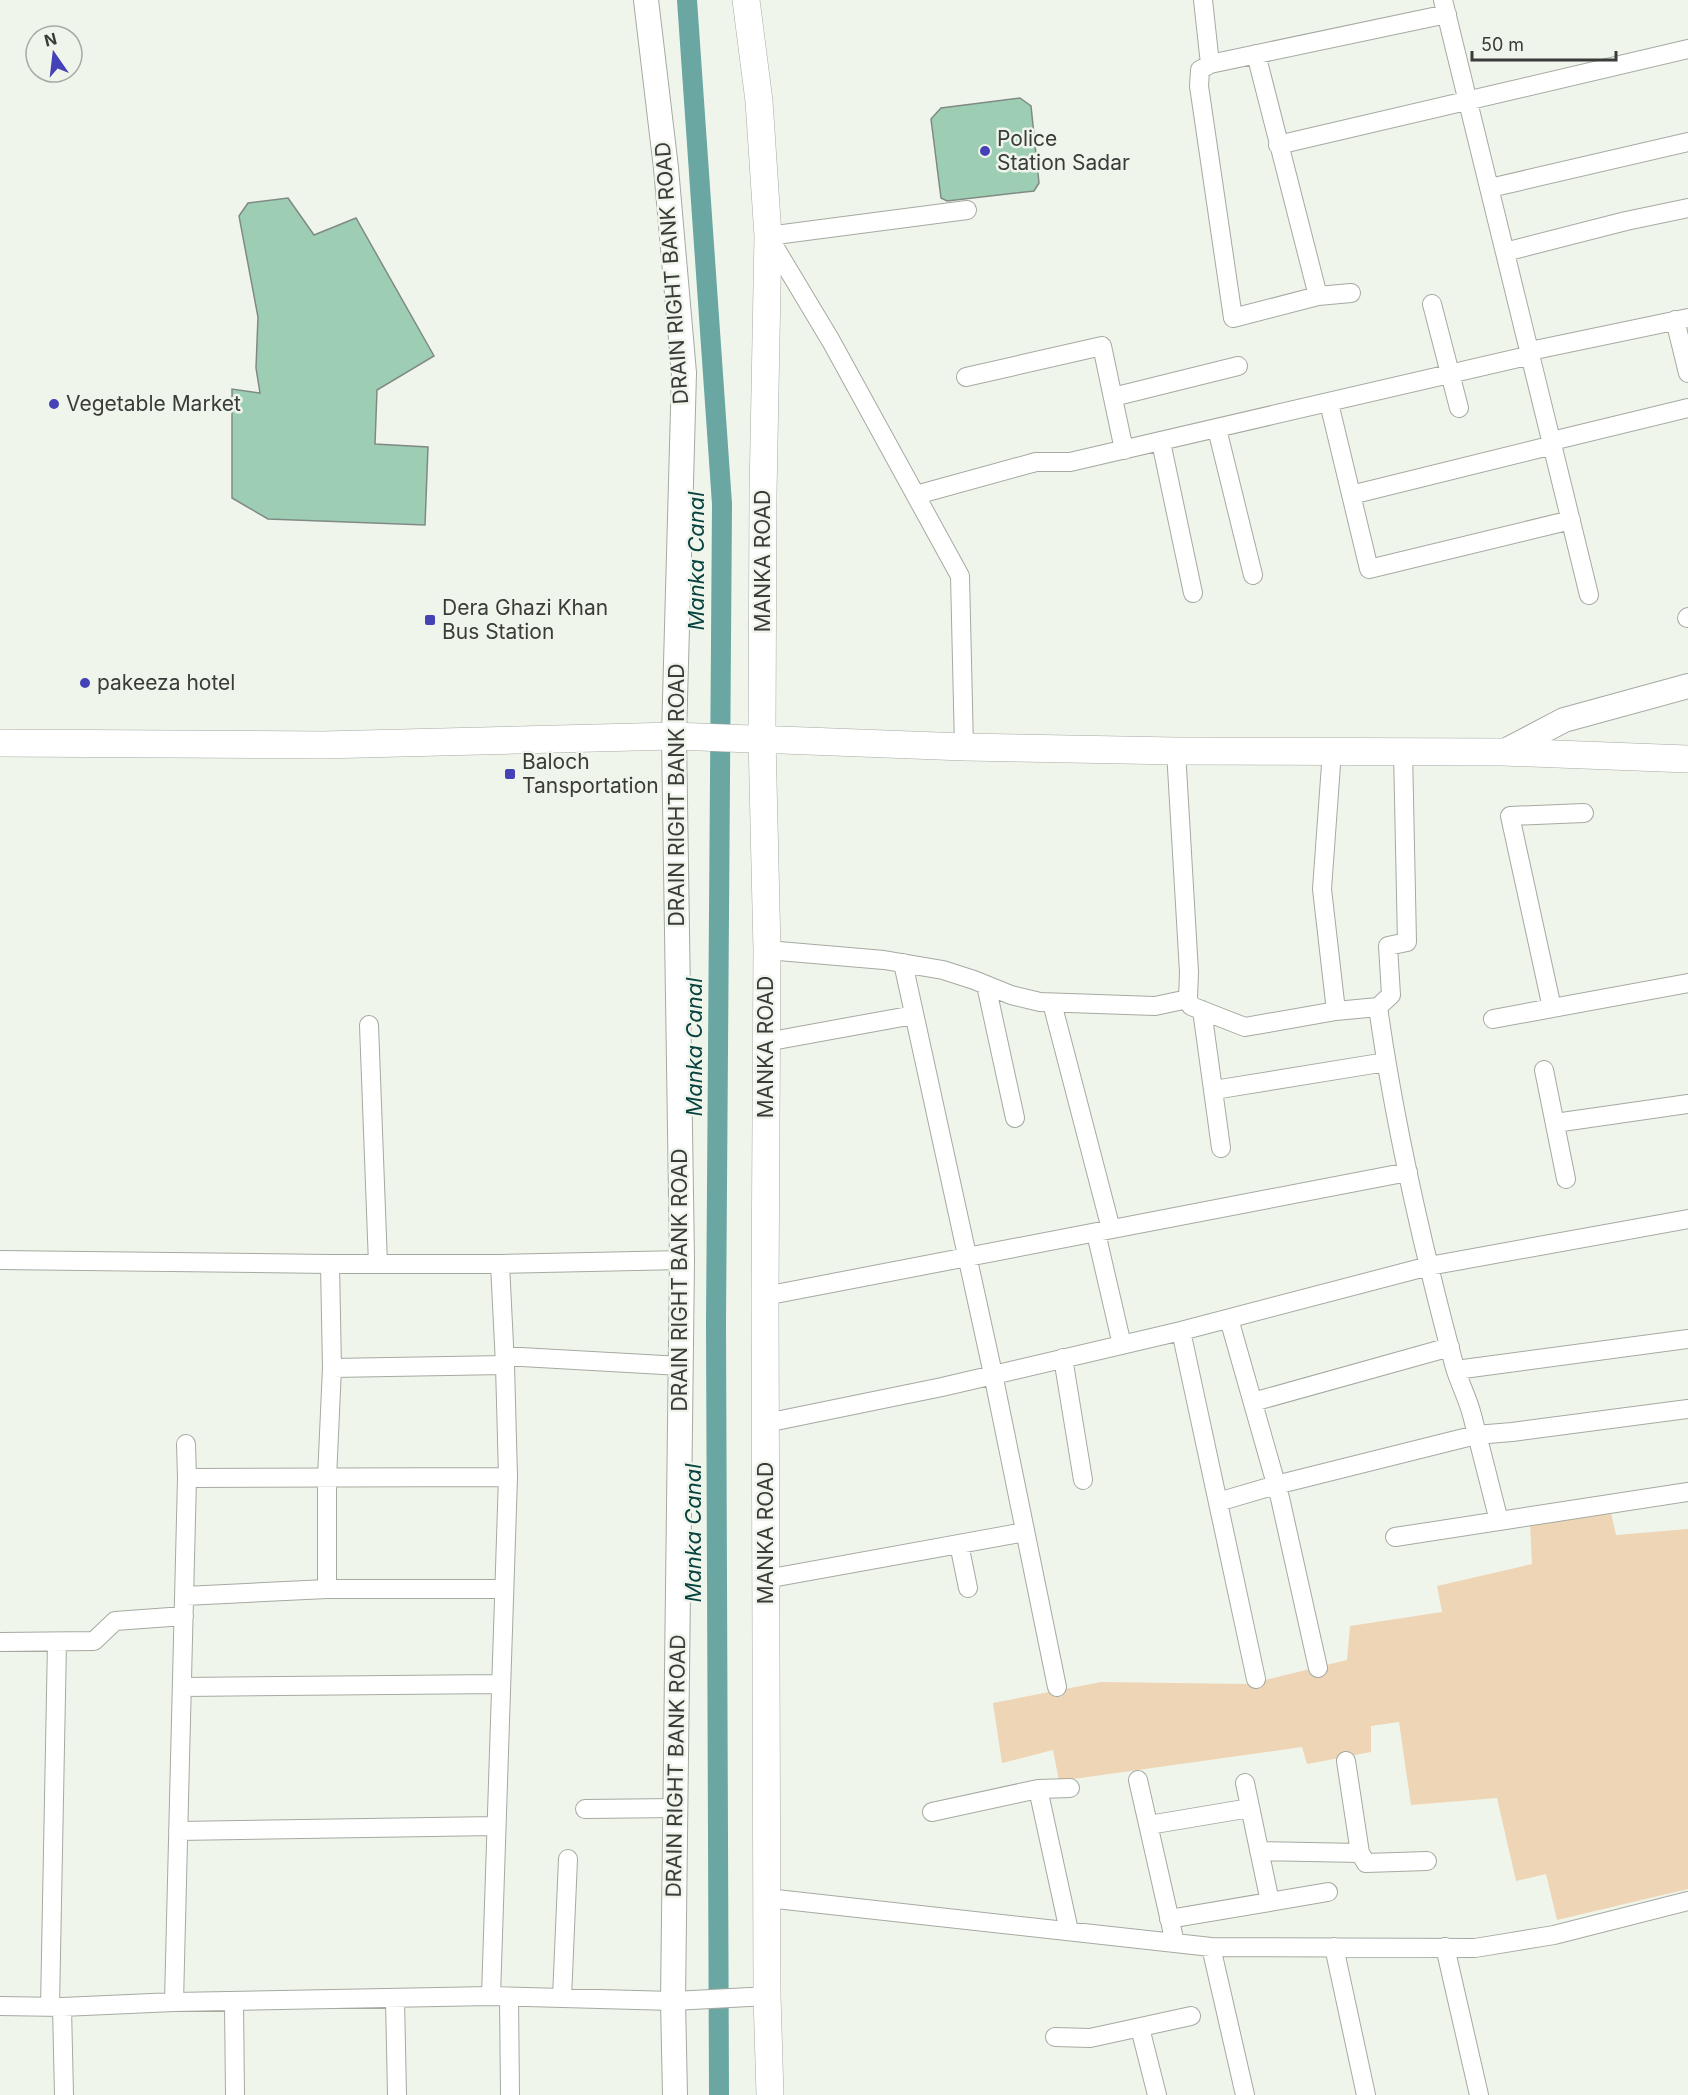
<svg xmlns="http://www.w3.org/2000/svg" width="1688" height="2095" viewBox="0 0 1688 2095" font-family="Inter,sans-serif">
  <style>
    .green { fill: #eed5b5 }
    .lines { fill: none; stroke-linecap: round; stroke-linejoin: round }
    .canal { stroke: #6aa7a2; stroke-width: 20 }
    .building { fill: #9dceb4; stroke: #808a84; stroke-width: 1.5 }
    .minor-casing { stroke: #a5aaa1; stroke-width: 20 }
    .tertiary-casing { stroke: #a5aaa1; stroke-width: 26 }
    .secondary-casing { stroke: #a5aaa1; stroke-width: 28 }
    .minor { stroke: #fff; stroke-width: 18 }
    .tertiary { stroke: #fff; stroke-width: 24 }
    .secondary { stroke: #fff; stroke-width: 27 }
    .poi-dot { fill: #4542b7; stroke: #f0f5ec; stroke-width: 2 }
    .labels { text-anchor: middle; stroke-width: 5; stroke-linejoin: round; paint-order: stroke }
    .poi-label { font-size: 21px; fill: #3a3c39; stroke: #f0f5ec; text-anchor: start }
    .street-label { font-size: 21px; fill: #3a3c39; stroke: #f0f5ec }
    .water-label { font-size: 22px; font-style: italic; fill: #07423f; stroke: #f0f5ec }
  </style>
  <rect width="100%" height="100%" fill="#f0f5ec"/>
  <path class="green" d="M1609,1504L1616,1535L1688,1529V1889L1557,1920L1546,1874L1516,1881L1497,1798L1411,1805L1399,1722L1371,1726V1752L1307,1764L1302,1747L1059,1781L1053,1750L1002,1763L993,1703L1101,1682L1249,1684L1347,1660L1350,1626L1442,1612L1437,1586L1532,1564L1530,1524Z"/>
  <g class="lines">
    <path class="canal" d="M687,0L722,504L716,1323L719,2095"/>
  </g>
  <path class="building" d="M1020,98L1031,106L1039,183L1034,191L947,201L941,198L931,119L941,108Z
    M288,198L314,235L356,218L434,356L377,390L375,444L428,447L425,525L268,519L232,498V389L260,393L256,368L258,317L239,216L248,203Z"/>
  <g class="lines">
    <defs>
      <path id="minor" d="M1203,0L1210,64
        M1443,0L1589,595
        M1256,54L1318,296
        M1278,145L1688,49
        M1490,188L1688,142
        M1505,252L1626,221L1688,208
        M1351,293L1318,296L1233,318L1199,86L1200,70L1210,64L1447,14
        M1432,304L1459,408
        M1675,320L1688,373
        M1530,351L1688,318
        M966,377L1102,346L1124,450
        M1113,397L1238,366
        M1329,403L1369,569L1571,520
        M1217,429L1253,575
        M1552,441L1688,408
        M1161,442L1193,593
        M916,495L1036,462H1070L1531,355
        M1351,495L1553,445
        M1687,618L1688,617
        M964,747L960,576L831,341L768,236L967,210
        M1176,751L1189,972L1188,999L1191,1006L1245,1027L1336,1011L1378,1007L1391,995L1388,946L1407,942L1403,751
        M1332,751L1322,889L1336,1011
        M767,950L884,960L943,970L974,980L1011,995L1040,1002L1155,1006L1188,999
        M903,963L993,1374L1057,1687
        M986,985L1015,1118
        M1052,1003L1111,1229
        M1378,1007C1395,1128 1423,1249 1455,1368C1460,1384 1468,1399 1472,1415C1481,1450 1490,1486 1499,1521
        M1552,1008L1510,816L1584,813
        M1202,1010L1221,1148
        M1493,1019L1688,983
        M369,1025L378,1264
        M766,1042L914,1015
        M1544,1070L1566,1179
        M1214,1090L1386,1062
        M1555,1123L1688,1104
        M1096,1233L1122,1345
        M0,1260L330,1264H500L682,1260
        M765,1296C980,1256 1193,1212 1408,1172
        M1229,1319L1280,1498L1318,1668
        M1181,1331L1256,1679
        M505,1356L681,1366
        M1063,1358L1083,1480
        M332,1368L505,1365
        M1456,1370L1688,1339
        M1253,1402L1450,1347
        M766,1423L942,1387L1181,1331L1429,1266L1688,1219
        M186,1444L187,1478
        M1218,1502L1276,1485L1476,1435L1512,1432L1688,1409
        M1395,1537L1688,1492
        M959,1544L968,1588
        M766,1579L1025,1532
        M327,1589V1478L332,1368L330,1264
        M185,1596L327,1589H504
        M0,1642L94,1641L115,1621L184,1616
        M182,1687L500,1684
        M1346,1761L1360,1853
        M1138,1780L1175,1943
        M1245,1783L1270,1902
        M1038,1789L1069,1931
        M585,1809L676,1808
        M932,1812L1038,1789L1070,1788
        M1149,1825L1250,1808
        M178,1831L496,1826
        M1259,1851L1360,1853L1366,1863L1427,1861
        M767,1898L1211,1947L1475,1948L1554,1935L1688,1901
        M1169,1919L1328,1892
        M1211,1947L1245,2095
        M1334,1947L1366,2095
        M1445,1947L1479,2095
        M491,1996L508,1477L505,1365L500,1264
        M509,1997L510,2095
        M562,1998L568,1859
        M395,1999L397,2095
        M174,2002L187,1478L508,1477
        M234,2002L235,2095
        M0,2006L62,2007L174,2002L491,1996L673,2001L767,1996
        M50,2007L57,1642
        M62,2007L64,2095
        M1140,2028L1157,2095
        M1055,2037L1090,2038L1191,2016"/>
      <path id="tertiary" d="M646,0L666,168L684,373L674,736L682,1260L673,2001L675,2095
        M1503,752L1564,720L1688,686"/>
      <path id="secondary" d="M746,0L759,101L768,236L763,494L762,738L767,950L765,1296L767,1996L770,2095
        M0,743L323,745L674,736L964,747L1176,751L1503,752L1688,759"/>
    </defs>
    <use href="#minor" class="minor-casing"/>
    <use href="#tertiary" class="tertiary-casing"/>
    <use href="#secondary" class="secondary-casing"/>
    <use href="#minor" class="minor"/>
    <use href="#tertiary" class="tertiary"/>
    <use href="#secondary" class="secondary"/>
  </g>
  <g class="poi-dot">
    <circle cx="985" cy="151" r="6"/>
    <circle cx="54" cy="404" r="6"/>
    <rect x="424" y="614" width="12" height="12" rx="3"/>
    <circle cx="85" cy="683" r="6"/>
    <rect x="504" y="768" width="12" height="12" rx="3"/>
  </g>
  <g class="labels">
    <g class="poi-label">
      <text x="997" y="146">Police<tspan x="997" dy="24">Station Sadar</tspan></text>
      <text x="66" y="411">Vegetable Market</text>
      <text x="442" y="615">Dera Ghazi Khan<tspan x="442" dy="24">Bus Station</tspan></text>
      <text x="97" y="690">pakeeza hotel</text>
      <text x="522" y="769">Baloch<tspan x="522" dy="24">Tansportation</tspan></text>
    </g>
    <g class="street-label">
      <text transform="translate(672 273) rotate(-94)" y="7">DRAIN RIGHT BANK ROAD</text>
      <text transform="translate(763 561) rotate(-90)" y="7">MANKA ROAD</text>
      <text transform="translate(677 795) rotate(-90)" y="7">DRAIN RIGHT BANK ROAD</text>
      <text transform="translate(766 1047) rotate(-90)" y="7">MANKA ROAD</text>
      <text transform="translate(680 1280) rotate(-90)" y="7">DRAIN RIGHT BANK ROAD</text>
      <text transform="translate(766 1533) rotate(-90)" y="7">MANKA ROAD</text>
      <text transform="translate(676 1766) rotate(-89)" y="7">DRAIN RIGHT BANK ROAD</text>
    </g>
    <g class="water-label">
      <text transform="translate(696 561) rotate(-90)" y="8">Manka Canal</text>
      <text transform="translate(694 1047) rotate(-90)" y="8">Manka Canal</text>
      <text transform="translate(693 1533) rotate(-90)" y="8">Manka Canal</text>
    </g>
  </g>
  <g transform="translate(54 54) rotate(346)"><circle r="28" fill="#f0f5ec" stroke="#a7aba4" stroke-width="1.5"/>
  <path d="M0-4.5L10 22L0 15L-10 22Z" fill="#4542b7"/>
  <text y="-9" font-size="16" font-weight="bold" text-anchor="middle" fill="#3a3c39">N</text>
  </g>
  <path d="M1472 51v9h144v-9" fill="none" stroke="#3a3c39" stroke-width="3"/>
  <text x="1481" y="51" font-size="18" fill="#3a3c39" stroke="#f0f5ec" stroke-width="4.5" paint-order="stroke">50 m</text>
</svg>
